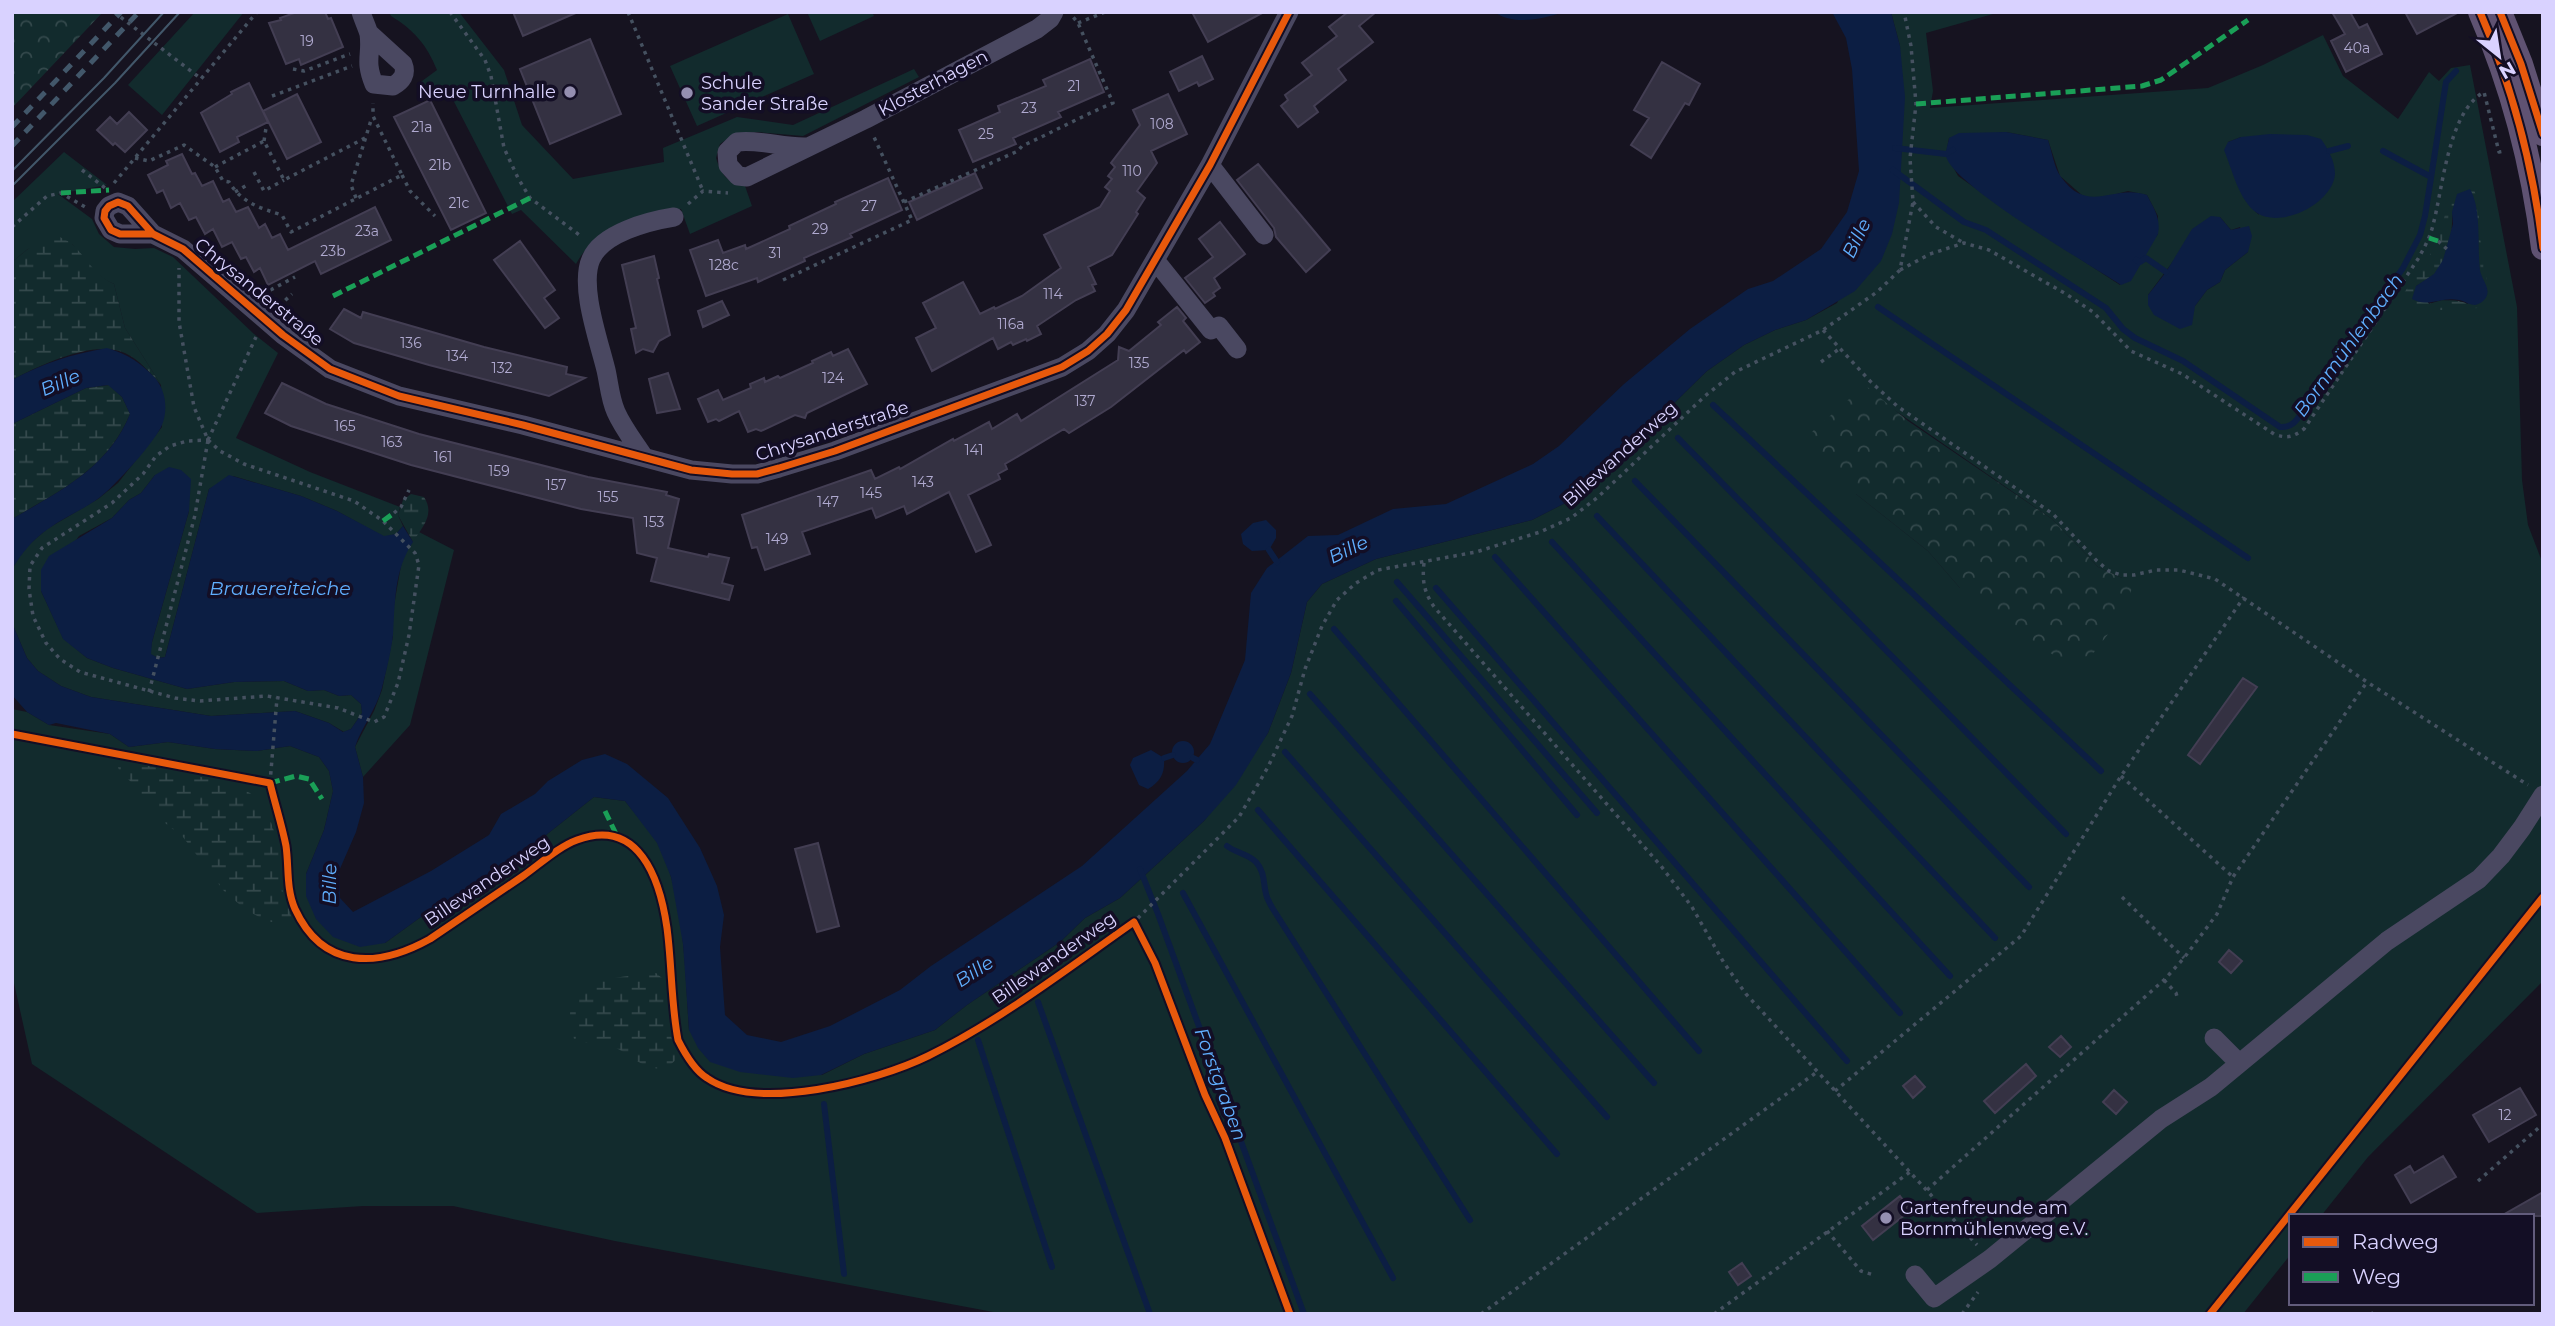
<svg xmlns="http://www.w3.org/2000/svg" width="2555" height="1326" viewBox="0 0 2555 1326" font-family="Montserrat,sans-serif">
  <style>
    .green { fill: #122b2d; fill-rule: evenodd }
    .forest { fill: url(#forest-crowns) }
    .wetland { fill: url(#wetland-marsh); fill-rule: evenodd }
    .water { fill: #0c1e43 }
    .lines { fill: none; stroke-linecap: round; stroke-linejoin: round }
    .stream { stroke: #0c1e43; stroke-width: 6 }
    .building { fill: #343142; stroke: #433e53; stroke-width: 2 }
    .path { stroke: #455160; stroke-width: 3.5; stroke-dasharray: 3.5 5; stroke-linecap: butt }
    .minor { stroke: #4a4861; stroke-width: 19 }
    .major { stroke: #5f5272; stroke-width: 24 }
    .tram { stroke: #42576a; stroke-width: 2 }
    .rail { stroke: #42576a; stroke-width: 5; stroke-dasharray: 10 9; stroke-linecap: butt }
    .quiet { stroke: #1a9f57; stroke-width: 5; stroke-dasharray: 10 5; stroke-linecap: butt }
    .cycleway-casing { stroke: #130e25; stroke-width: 11 }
    .cycleway { stroke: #e8590c; stroke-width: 7 }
    .poi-dot { fill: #958fb1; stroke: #130e25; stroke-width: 2.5 }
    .labels { text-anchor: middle; stroke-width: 7; stroke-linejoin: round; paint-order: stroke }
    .number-label { font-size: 14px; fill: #b0aad0 }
    .poi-label { font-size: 18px; fill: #d9d2ff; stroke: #130e25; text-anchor: start }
    .street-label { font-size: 18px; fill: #d9d2ff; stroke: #130e25 }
    .water-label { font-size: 19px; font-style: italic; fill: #60afff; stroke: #130e25 }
  </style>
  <defs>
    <pattern id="forest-crowns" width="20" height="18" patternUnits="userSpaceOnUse" patternTransform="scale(1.75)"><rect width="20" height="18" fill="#122b2d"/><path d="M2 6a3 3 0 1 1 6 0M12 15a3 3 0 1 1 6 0" fill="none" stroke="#34494c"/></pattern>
    <pattern id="wetland-marsh" width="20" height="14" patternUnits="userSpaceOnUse" patternTransform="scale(1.75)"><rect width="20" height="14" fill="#122b2d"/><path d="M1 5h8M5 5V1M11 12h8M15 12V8" fill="none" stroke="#34494c"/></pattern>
  </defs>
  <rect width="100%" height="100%" fill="#161320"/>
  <path class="green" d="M195,12H244L162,115L128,85Z
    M389,12H459L504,70L522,125L573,179L664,162L663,148L737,117L793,125L914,69L919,77L803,136L757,132L733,135L720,144L716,158C721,174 727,183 745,186L752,206L690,234L681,209C640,214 597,225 576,264L521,210L512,214L449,92L418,84L437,70C427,45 414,30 391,16Z
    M807,12H872L874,16L820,41Z
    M1891,12H2000L1926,33L1933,91L1930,108L2208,88L2263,65L2323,35L2343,76L2398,119L2429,72L2439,81L2451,68L2470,65L2517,307L2522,480L2528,525L2543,564V981L2368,1157L2321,1216H2291V1254L2243,1314H1004L615,1241L453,1206H363L257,1213L32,1064L12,974V709L27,712L49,725L110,734L129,747L168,742L215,749L257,751L290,746L319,757L329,771L333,791L324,830L306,874L385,943L425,914L466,894L517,858L594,797L625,801C636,815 650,829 658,844C685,895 685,973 689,1030L822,1075L864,1054L935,1030L967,1005L1060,942L1085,918L1120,898L1204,821L1268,733L1291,673L1307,602L1322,584L1376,559L1532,520L1579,496L1707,371L1744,345L1775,330L1806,320L1837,303L1899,174L1902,149L1900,46ZM2006,132L2048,140L2060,176L2083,196L2097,199L2128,191L2147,195L2158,216V234L2120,285L2019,219L1958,176L1946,154L1949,138ZM2241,137L2259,215C2238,195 2233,169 2228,142ZM2452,212L2468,304L2442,300L2429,304L2416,286L2434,274ZM2220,217L2231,230L2240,227L2248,252L2225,270L2220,282L2207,290L2195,306L2148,295L2177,256ZM1890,407L2052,519L2098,567L2122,578H2135L1960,588L1928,551L1856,494Z
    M788,14L814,74L697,126L670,66Z
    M64,152L107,185L58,194L92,219L99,234L114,247L135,249L154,248L173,257L254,334L278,353L236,438L310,472L400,507L398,515L403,526L396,534L384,537L337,511L301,496L233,476L209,489L165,657L158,658L150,654L152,642L189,511L155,475L141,493L129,500L112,518L79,536L41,591L63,638L87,658L113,668L187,689L234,682L284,681L308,691L324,690L339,696L351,695L361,704L362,713L351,729L344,732L329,723L295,711L211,716L91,697L61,686L38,671L27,658L12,623V569L25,548L47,529L98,499L118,483L162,427L161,385L125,328L114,284C95,276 84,260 72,244L28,249L12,262V202Z
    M419,532L454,550L410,725L363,777L355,747L374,711L382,690L393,636V611L400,571L403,556Z"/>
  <path class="forest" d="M12,12H103L12,108Z
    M1865,385L1908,421L2052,519L2098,567L2122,578L2136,577L2122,616L2092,655L2063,662L1960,588L1928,551L1856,494L1805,438Z"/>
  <path class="wetland" d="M2473,187L2479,204V232L2490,298L2478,308L2419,311L2410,308L2408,300L2402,296L2438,243L2448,202L2456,190ZM2452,212L2477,218L2481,274L2488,292L2468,304C2455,298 2443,300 2429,304L2416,286C2422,282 2430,278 2436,273C2449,258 2453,230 2452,212Z
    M56,235C61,238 67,240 72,244C87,258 94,275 114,284L125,328L161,385C151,374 139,359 125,353C94,339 40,365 12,380V262L28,249Z
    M109,385L122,397L130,414C107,469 61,490 12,519V424L86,388Z
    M411,494L424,497C435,514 423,526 413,542L398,515L403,500Z
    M115,759L229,783L250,793L262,804L270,819L280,850L282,889L293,922L282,924L267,921L246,910L224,891L183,837L156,816L133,784L119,770Z
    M656,973L662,978L667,1022L677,1058C655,1086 629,1050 607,1044C596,1041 584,1046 574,1039L570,1015L571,997C592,976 628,977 656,973Z"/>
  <path class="water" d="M1494,12H1564C1541,19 1515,26 1494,12Z
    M1832,12H1891L1900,46L1905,97L1899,203L1892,234L1881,261L1855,291L1806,320L1775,330L1744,345L1707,371L1579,496L1532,520L1376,559L1322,584L1307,602L1291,673L1268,733L1236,785L1204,821L1120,898L1085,918L1060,942L967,1005L935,1030L864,1054L821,1075L793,1078L740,1072L710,1062L698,1048L689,1030L683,944L671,877L657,843L625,801L594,797L517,858L466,894L425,914L385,943L360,947L333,937L316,919L306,896V874L324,830L333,791L329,771L319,757L290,746L257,751L215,749L168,742L129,747L110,734L56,723L49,725L27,712L12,695V623L27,658L38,671L61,686L91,697L211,716L295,711L329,723L343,732L351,729L362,713L361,704L351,695L339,696L324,690L308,691L284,681L234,682L187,689L113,668L87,658L63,639L41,591V570L49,556L112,518L129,500L141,493L155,475L169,467L181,470L191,479L189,511L152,642L151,654L158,658L165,657L209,489L229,475L301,496L337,511L384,536L396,534L403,526L413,542C394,570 395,603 393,635C391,652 386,672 382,688C376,710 362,726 355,747L363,777L364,803L356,832L339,871L340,898L353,912L431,871L489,835L501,814L535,794L548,781L582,760L605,754L627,764L668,798L700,848L717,886L724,915L720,947L725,1015L747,1035L781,1042L830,1026L900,990L931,966L1082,866L1187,771L1210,744L1245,660L1251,593L1267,568L1308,536L1338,535L1393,509L1446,504L1533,464L1559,446L1624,384L1690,329L1748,289L1773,281L1821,249L1847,212L1859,171L1852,69L1846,38Z
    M2006,132L2048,140C2052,151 2054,168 2061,177C2089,216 2113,183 2147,195C2154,209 2161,218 2158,234L2131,281L2121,285C2087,263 1960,189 1947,159C1944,153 1948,145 1949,138L1959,133Z
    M2270,134L2307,135L2321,139C2328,149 2335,161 2335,174C2333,203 2282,229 2257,213C2239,201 2232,169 2224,150L2228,142L2241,137Z
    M2470,189C2482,210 2477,246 2480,270C2481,278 2490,288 2487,295C2486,300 2480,304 2475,305C2469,305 2465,301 2459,300C2442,296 2428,308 2412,299L2416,286L2434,274L2443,260L2453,224L2452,212L2457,194Z
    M2211,216L2220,217L2231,230L2249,226L2252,236L2248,252L2225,270L2220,282L2207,290L2195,306L2192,325L2180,329L2154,315L2148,305V295L2166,272L2192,229Z
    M107,348C128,354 141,363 156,379C166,392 168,410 162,425C155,442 114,487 99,498C83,510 64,517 48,529C32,540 22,553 12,569V519C60,491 108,468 130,414L122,397L108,385L86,388L12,424V380C43,363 72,354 107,348Z
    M1266,520L1276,530V538L1269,550L1252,551L1243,544L1241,534L1253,523Z
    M1172 752a11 11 0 1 1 22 0a11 11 0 1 1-22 0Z
    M1151,750L1164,758C1165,773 1161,781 1148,789L1139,785L1130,765L1133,758Z"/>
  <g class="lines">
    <path class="stream" d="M1895,148L1946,154L1953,150
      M2329,151L2348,146
      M2383,151L2431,177
      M1893,170L1964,222L1986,230L2106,308L2123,329L2135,338L2183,361L2280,427C2294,428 2298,418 2305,408L2403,268L2420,235L2425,216L2446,82L2456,71
      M2136,260L2140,262L2146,258L2166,272
      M1878,307L2248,558
      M1713,405L2101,771
      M1678,438L2066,834
      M1635,481L2029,887
      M1597,516L1995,938
      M1552,542L1950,976
      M1269,550L1277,562
      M1495,557L1900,1013
      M1397,582L1597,813
      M1436,588L1847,1061
      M1396,601L1577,815
      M1334,629L1699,1051
      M1310,694L1654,1083
      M1285,752L1607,1117
      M1164,758L1173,755
      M1193,758L1197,760
      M1258,810L1557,1154
      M1227,846C1236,853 1248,854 1256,862C1265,872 1263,882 1266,894C1267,899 1270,904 1273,909L1470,1220
      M1140,869L1158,914L1304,1314
      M1183,893L1393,1278
      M1038,1002L1150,1314
      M978,1040L1052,1267
      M824,1104L844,1274"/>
  </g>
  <path class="building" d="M297,12H325L328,19L331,18L343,47L301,65L299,59L286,64L269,23L281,20L280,18Z
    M513,12H578L523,36Z
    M1192,12H1264L1208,42Z
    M1348,12H1376L1359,26L1373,42L1338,69L1346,80L1314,106L1318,112L1298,127L1281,106L1288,100L1285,95L1312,75L1302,63L1337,36L1329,27Z
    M2332,12H2350L2359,28L2367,24L2382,54L2346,72L2331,41L2345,34Z
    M2405,12H2459L2417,34Z
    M590,39L621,114L550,144L520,69Z
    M1202,56L1213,79L1199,86L1197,82L1179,91L1170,72Z
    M1090,59L1104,92L1058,112L1061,117L1013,138L1016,144L973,162L959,130L1000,112L998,106L1046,86L1043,80Z
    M1662,62L1700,84L1689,105L1685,103L1651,158L1631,145L1649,118L1634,110Z
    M249,83L268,122L237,137L239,142L220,152L201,113L232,94L231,92Z
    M297,94L321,142L287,159L263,111Z
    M1168,94L1187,134L1151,151L1157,163L1137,191L1145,198L1136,212L1138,214L1112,255L1088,267L1096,284L1092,285L1095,291L1076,300L1037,326L1041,334L1027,341L1026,339L1013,345L1011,342L998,349L993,338L932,371L916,338L936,328L923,303L963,282L980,314L994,307L995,309L1022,296L1061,268L1044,235L1100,207L1110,191L1105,187L1112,179L1108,176L1115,167L1111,163L1140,125L1133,110Z
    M430,100L486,213L451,230L394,117Z
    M129,112L147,130L125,152L115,143L113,145L97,130L110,117L117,124Z
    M182,154L192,174L195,173L202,186L213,181L223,202L229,199L236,212L248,207L259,228L265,224L272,238L280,234L288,250L375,207L391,240L321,274L315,261L268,285L260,268L254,272L246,257L241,259L232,242L222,247L213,229L205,234L196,217L189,220L180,203L171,208L163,190L157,193L148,175L168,165L166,161Z
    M1258,164L1330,250L1306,272L1276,237L1274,228L1237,180Z
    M975,173L982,188L917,220L909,202Z
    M888,178L902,210L850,234L852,237L804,258L805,261L758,282L757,278L706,296L690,250L718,240L723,253L745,245L746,249L790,229L789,226L836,204L835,202Z
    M1220,222L1245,254L1214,278L1220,288L1213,293L1215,296L1205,303L1185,278L1213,257L1199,239Z
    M520,241L555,290L544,298L559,318L545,328L494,260Z
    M654,256L659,278L657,279L670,335L659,341L653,352L643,349L636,353L631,329L636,328L622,265Z
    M722,301L729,315L703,327L698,311Z
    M1177,307L1186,318L1183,321L1200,342L1186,353L1184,350L1111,407L1069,433L1064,429L1005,464L1007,469L998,474L1000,479L968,495L991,545L976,552L949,492L907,514L904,506L876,518L872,508L802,532L810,554L765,570L757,547L752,548L742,515L871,470L875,479L899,467L900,469L953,439L954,441L989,422L992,429L1017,414L1021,421L1118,360L1119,347L1129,351L1161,325L1158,322Z
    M344,309L361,318L363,312L484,347L567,367L566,374L585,378L549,396L429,365L354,343L330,329Z
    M848,349L867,384L807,413L805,418L795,415L761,431L756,429L748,432L739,411L719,421L716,419L708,422L698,399L718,390L723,400L751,388L750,384L764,378L765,382L778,376L780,378L813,363L812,361L831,352L833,356Z
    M668,373L680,409L657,413L649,379Z
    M282,383L326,404L419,434L588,477L667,492L666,495L679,499L668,548L708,557L709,554L729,558L722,583L733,586L729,600L651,581L657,558L637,553L633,518L581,509L411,465L291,426L265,413Z
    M2243,678L2257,687L2200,764L2188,755Z
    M818,843L839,926L817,932L795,849Z
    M2229,950L2242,961L2231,973L2219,962Z
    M2061,1036L2071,1047L2060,1057L2049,1047Z
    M2026,1064L2036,1076L1995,1113L1984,1101Z
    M1915,1076L1925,1087L1913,1098L1903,1086Z
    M2520,1088L2536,1115L2489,1142L2473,1115Z
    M2114,1090L2127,1102L2116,1114L2103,1102Z
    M2443,1156L2456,1177L2411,1203L2395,1175L2410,1166L2414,1173Z
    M2543,1192V1216H2501Z
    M1900,1196L1911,1210L1873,1240L1862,1226Z
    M1742,1263L1751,1276L1738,1285L1729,1272Z"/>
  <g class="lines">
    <path class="path" d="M114,12L200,78
      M450,12L485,60L491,76L504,148L518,178L530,198L582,237
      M628,12L703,191
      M1078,23L1105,12
      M293,69L304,71L350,54
      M272,96L352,66
      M264,141L266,128
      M135,158L149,161L184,145L215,167L223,181L229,182C242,203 260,208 282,215L291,232L402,175L373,116V103
      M215,167L264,141L284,180L365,138
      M82,170L105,188
      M254,172L264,191L284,180
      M402,175L410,191L435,216
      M114,183L257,12
      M235,192L247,185
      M356,198L351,185L372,117
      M904,202L1018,151L1022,146C1053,132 1082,116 1113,103L1078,23L1073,17
      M1913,202L1936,227L1964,243
      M688,204L703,191L728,193
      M12,227L47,196L61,193L87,208
      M2438,241L2449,251
      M1900,270L1930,254L1964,243L1989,250L2066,294L2093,312L2131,351L2182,374L2274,434C2287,439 2293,437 2304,429L2418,259C2424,248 2430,238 2433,225C2443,188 2448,112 2484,92L2499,152L2505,151
      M783,280L912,220L874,137
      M263,294L295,277
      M279,306L292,294
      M1823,330L1870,381L1897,406L2053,514L2097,561L2109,571L2121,575H2134L2156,570H2179L2215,579L2367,682L2528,785
      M1821,362L1839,349
      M208,440L220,451L244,464L354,501L383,521L415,553L419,565L409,635L398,683L384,717L374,722L338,708L267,696L200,701L175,698L80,672L60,659L46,643L33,616L29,589L30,566L42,548L112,503L143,474L156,456L170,446L187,441Z
      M208,440L256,337
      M394,513L401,507L409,490
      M1424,563C1422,581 1424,593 1435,608L1661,866L1692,907L1724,963L1746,994L1977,1245
      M149,692L195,515L208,440L194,407L179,322V268
      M12,734L270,783C275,804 282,825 286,846C289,866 286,889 295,909C323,970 378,968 430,939L575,840C588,837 605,832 618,836C674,852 669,993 678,1040L685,1053L705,1078L724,1088L751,1094H782L821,1089L892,1069L925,1057L956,1041L1010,1009L1134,922L1239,817L1268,767L1292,716L1305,669L1322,626L1337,600L1356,583L1378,570L1476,552L1540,532L1571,518L1598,497L1705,396L1735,372L1823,330L1877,292L1900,270L1913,202L1910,158L1916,104L1911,46L1904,12
      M2121,776L2233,877
      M270,783L277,698
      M2122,897L2184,958
      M1134,922L1155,963L1205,1095L1225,1138L1290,1314
      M2164,980L2176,993L2178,1000
      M1835,1091L2021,936L2121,776L2244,597
      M2478,1181L2543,1124
      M1927,1190L2164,980L2184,958L2217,914L2233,877L2367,682
      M1827,1231L1861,1271L1874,1275
      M2371,1312L2372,1314
      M1481,1314L1817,1072
      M1714,1314L1910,1172
      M1962,1314L1978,1292"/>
    <path class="minor" d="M361,12C363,19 367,27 369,34C372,55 364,60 374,84L393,86C402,81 407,74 403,64L369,33
      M807,147C783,148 760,139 737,142L727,152L728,165L738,176L747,177L866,119L1037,29L1050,19L1054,12
      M1210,165L1264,235
      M153,234L128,206L118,202L109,206L105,211L104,218L111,230L120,234H153L183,249L283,335L330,369L399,396L523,425L691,470L732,474H757L779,468L835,451L1062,367L1088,351L1107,334L1126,310L1210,165L1289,12
      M1155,260L1211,330L1219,326L1237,349
      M644,457C635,443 623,428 616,412C610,399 609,383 606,370C599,341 579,286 591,259C602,233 649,221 674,217
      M2214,1038L2239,1063
      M1915,1275L1934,1298L1990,1259L2161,1119L2211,1087L2387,941L2479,879L2501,856L2522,828L2543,795"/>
    <path class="major" d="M2480,12C2513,88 2533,166 2543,248
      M2500,12L2521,64L2543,134"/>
    <path class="tram" d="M12,171L104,78L164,12
      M12,186L115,83L180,12"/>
    <path class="rail" d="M12,127L121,12
      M12,146L139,12"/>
    <path class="quiet" d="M1916,104L2142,86L2161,80L2248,20
      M61,193L109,190
      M2429,238L2438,241
      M333,296L530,198
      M383,521L394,513
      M270,783L296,776L309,779L322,799
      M605,811L617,836"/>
    <defs>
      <path id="cycleway" d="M2480,12C2513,88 2533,166 2543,248
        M2500,12L2521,64L2543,134
        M153,234L128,206L118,202L109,206L105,211L104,218L111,230L120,234H153L183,249L283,335L330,369L399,396L523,425L691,470L732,474H757L779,468L835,451L1062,367L1088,351L1107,334L1126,310L1210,165L1289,12
        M12,734L270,783C275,804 282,825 286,846C289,866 286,889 295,909C323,970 378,968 430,939C461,918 492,897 523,876C540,864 558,847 577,840C639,817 660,879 667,928C672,966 671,1003 678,1040C685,1054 694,1070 707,1078C757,1113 877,1081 928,1056C1001,1020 1067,969 1134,922L1155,963L1205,1095L1225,1138L1290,1314
        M2210,1314L2543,897"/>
    </defs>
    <use href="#cycleway" class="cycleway-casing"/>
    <use href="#cycleway" class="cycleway"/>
  </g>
  <g class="poi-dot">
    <circle cx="570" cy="92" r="7"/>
    <circle cx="687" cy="93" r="7"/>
    <circle cx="1886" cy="1218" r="7"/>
  </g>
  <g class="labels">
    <g class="number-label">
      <text x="307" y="46">19</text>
      <text x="2357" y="53">40a</text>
      <text x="1074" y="91">21</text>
      <text x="1029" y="113">23</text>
      <text x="1162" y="129">108</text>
      <text x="422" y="132">21a</text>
      <text x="986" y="139">25</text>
      <text x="440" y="170">21b</text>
      <text x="1132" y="176">110</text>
      <text x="459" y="208">21c</text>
      <text x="869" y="211">27</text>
      <text x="820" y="234">29</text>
      <text x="367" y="236">23a</text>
      <text x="333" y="256">23b</text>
      <text x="775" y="258">31</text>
      <text x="724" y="270">128c</text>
      <text x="1053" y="299">114</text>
      <text x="1011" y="329">116a</text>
      <text x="411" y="348">136</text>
      <text x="457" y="361">134</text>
      <text x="1139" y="368">135</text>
      <text x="502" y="373">132</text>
      <text x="833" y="383">124</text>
      <text x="1085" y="406">137</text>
      <text x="345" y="431">165</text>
      <text x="392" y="447">163</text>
      <text x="974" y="455">141</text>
      <text x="443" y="462">161</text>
      <text x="499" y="476">159</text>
      <text x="923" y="487">143</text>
      <text x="556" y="490">157</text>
      <text x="871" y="498">145</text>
      <text x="608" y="502">155</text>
      <text x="828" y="507">147</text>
      <text x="654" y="527">153</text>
      <text x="777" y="544">149</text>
      <text x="2505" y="1120">12</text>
    </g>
    <g class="poi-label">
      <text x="701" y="89">Schule<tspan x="701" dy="21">Sander Straße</tspan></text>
      <text x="556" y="98" text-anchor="end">Neue Turnhalle</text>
      <text x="1900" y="1214">Gartenfreunde am<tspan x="1900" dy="21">Bornmühlenweg e.V.</tspan></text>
    </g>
    <g class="street-label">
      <text transform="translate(933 83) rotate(-28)" y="6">Klosterhagen</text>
      <text transform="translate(259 292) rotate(39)" y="6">Chrysanderstraße</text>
      <text transform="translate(832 431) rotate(-18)" y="6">Chrysanderstraße</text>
      <text transform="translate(1620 454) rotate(-42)" y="6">Billewanderweg</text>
      <text transform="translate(487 881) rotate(-34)" y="6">Billewanderweg</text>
      <text transform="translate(1054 958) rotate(-35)" y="6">Billewanderweg</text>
    </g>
    <g class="water-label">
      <text transform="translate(1856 238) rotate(-64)" y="7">Bille</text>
      <text transform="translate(2348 345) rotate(-54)" y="7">Bornmühlenbach</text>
      <text transform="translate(60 382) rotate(-23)" y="7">Bille</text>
      <text transform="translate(1348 549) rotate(-25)" y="7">Bille</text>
      <text x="280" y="595">Brauereiteiche</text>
      <text transform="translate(329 884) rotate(-89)" y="7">Bille</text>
      <text transform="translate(974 971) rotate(-33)" y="7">Bille</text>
      <text transform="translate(1221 1084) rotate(70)" y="7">Forstgraben</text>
    </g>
  </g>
  <rect width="2555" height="1326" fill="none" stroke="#d9d2ff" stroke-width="28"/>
  <rect x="2289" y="1214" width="245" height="91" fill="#130e25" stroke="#625c7c" stroke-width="2"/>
  <rect x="2303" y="1237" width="35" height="10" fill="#e8590c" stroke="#625c7c" stroke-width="2"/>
  <text x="2352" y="1249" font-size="21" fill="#d9d2ff">Radweg</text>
  <rect x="2303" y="1272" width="35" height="10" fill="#1a9f57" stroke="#625c7c" stroke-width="2"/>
  <text x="2352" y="1284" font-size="21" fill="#d9d2ff">Weg</text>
  <g transform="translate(2499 56) rotate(150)" stroke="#130e25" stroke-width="5" paint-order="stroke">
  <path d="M0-5L12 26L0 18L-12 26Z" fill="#d9d2ff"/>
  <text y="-10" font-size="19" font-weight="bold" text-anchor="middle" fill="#d9d2ff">N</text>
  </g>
</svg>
